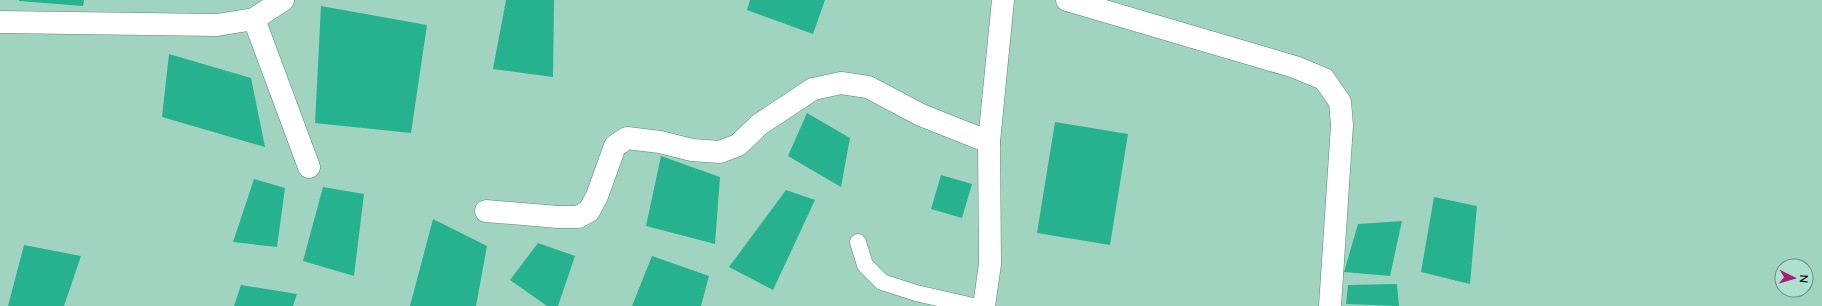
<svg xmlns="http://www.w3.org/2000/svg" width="1822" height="306" viewBox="0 0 1822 306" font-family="Lato,sans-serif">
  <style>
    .building { fill: #26b28f }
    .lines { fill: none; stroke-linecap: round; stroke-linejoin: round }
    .service-casing { stroke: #5a8979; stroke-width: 17 }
    .minor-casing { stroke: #5a8979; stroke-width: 23 }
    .tertiary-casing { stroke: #5a8979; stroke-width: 23 }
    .service { stroke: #fff; stroke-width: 16 }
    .minor { stroke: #fff; stroke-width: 22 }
    .tertiary { stroke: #fff; stroke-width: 22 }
  </style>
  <rect width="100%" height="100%" fill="#a1d3c1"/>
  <path class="building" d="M19,0H84L83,6L19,1Z
    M506,0H554L553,77L493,69Z
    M750,0H825L813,34L747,10Z
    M321,6L427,25L411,133L315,123Z
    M169,54L251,78L265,147L162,117Z
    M807,113L850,138L841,187L788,156Z
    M1055,122L1128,134L1110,245L1037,233Z
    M661,156L720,177L715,244L646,226Z
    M941,175L972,184L962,218L931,209Z
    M254,179L285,188L277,247L233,242Z
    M323,187L364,194L354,276L303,261Z
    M786,190L815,200L773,290L729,267Z
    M1434,197L1477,206L1470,284L1421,272Z
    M433,219L487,246L476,306H410Z
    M1402,221L1390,276L1344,272L1358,224Z
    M538,243L575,256L558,306H547L510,280Z
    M24,245L81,256L64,306H8Z
    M652,256L709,276L701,306H632Z
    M1397,284L1399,306L1346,304L1348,285Z
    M241,285L297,294L293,306H234Z"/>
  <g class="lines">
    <defs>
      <path id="service" d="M858,242L865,265L882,282L916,293L973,306"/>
      <path id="minor" d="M1067,0L1295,67L1324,79L1340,102L1342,125L1330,306
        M254,19L309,167
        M0,22L217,25L254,19L283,0
        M486,211L558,217H578L589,211L597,196L615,146L627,138L660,142L692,150L720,152L738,145L760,124L813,89L841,83L868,87L921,115L989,142"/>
      <path id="tertiary" d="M984,306L990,264L989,142L1003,0"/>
    </defs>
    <use href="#service" class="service-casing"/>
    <use href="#minor" class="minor-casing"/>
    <use href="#tertiary" class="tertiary-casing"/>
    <use href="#service" class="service"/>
    <use href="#minor" class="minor"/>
    <use href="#tertiary" class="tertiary"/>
  </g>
  <g transform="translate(1794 278) rotate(95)"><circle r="19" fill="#ade0ce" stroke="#6a9083"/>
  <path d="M0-3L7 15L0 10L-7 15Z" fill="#a6216d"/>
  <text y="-6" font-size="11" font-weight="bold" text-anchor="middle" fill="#051812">N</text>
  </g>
</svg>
